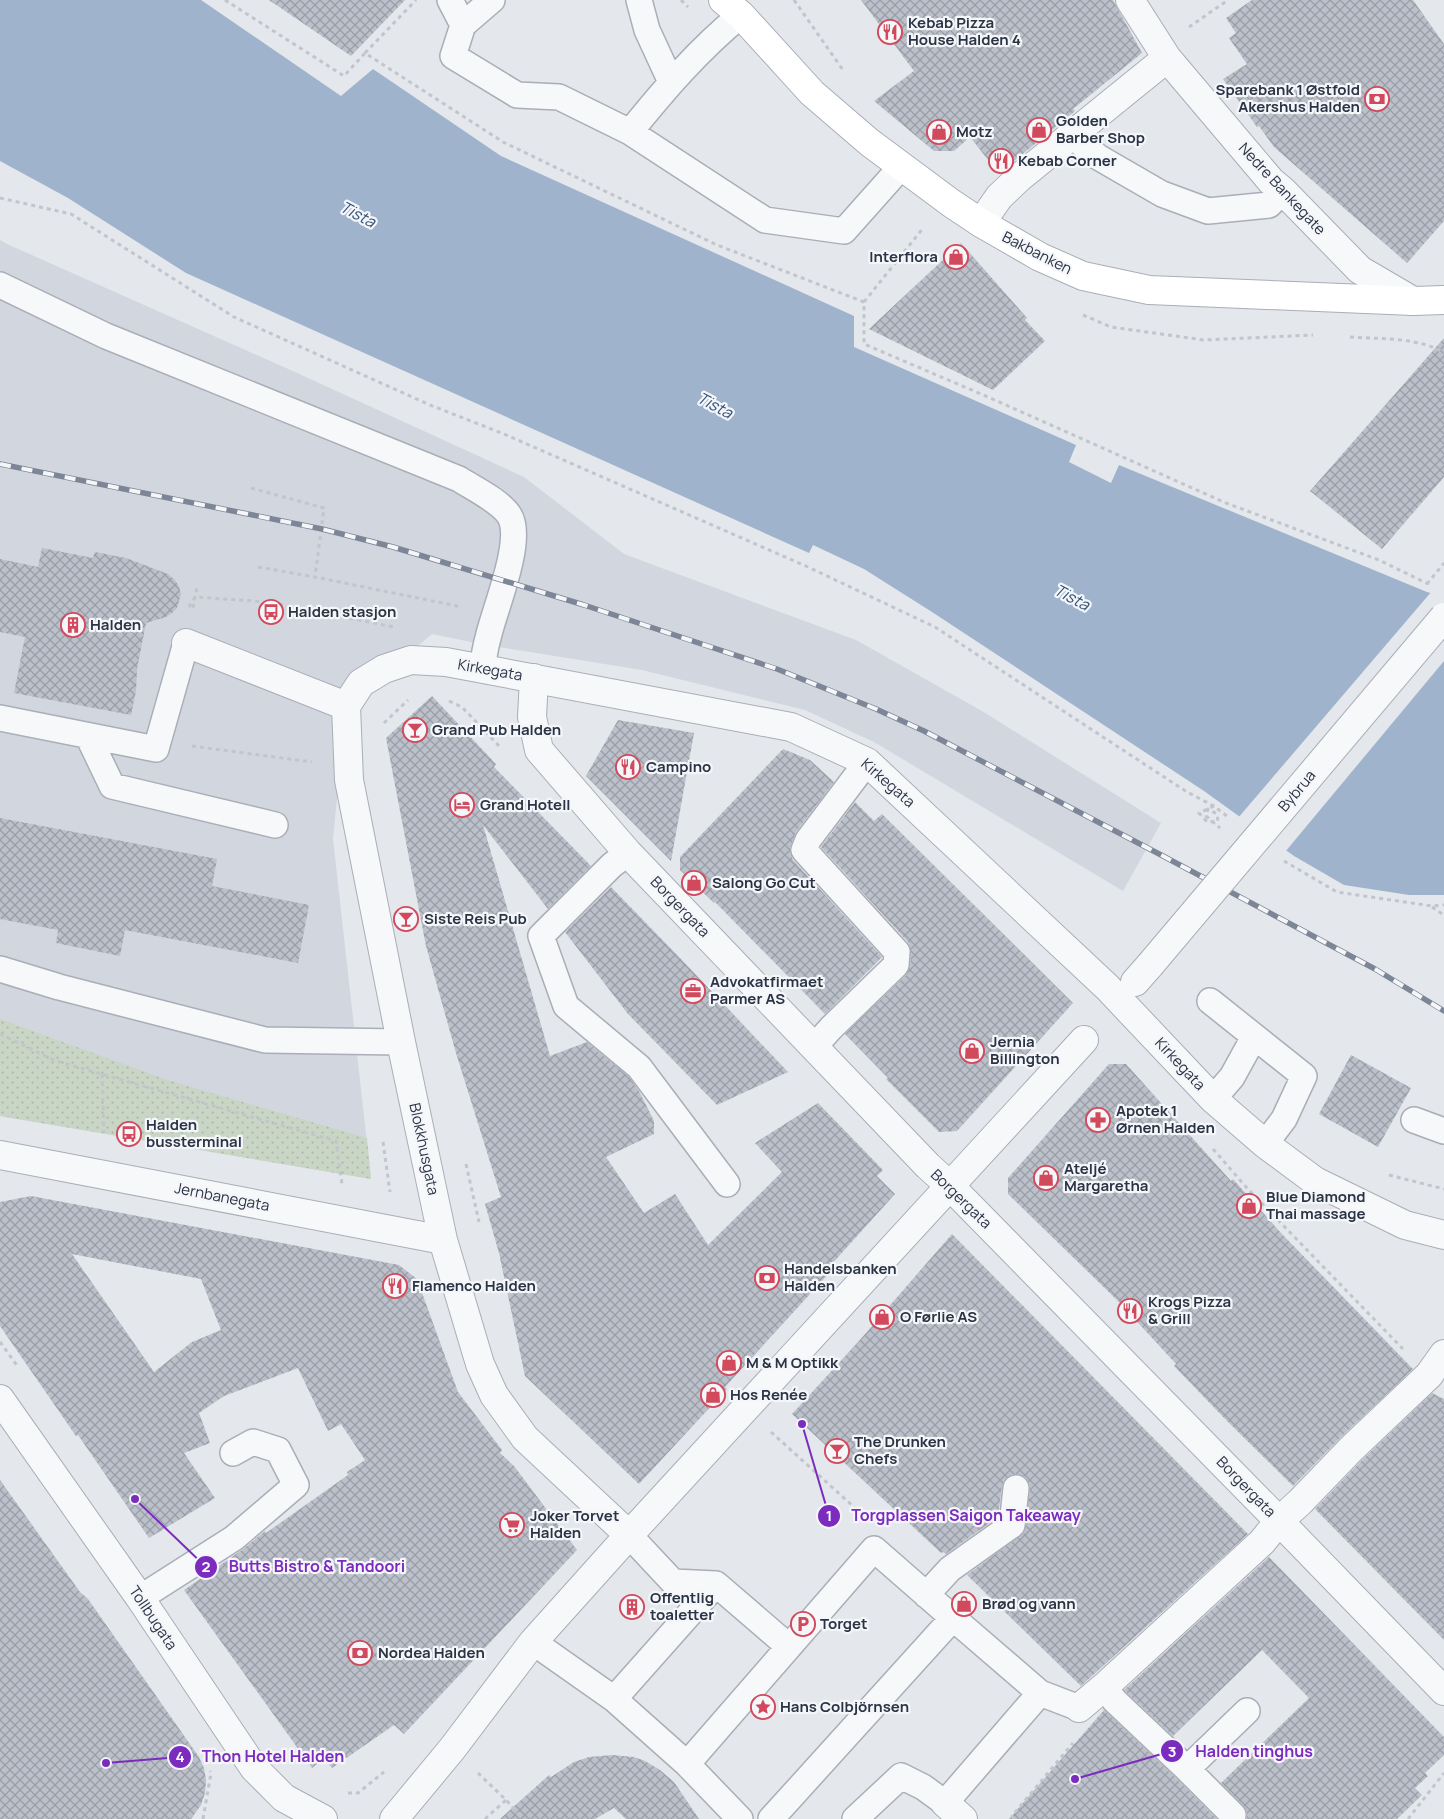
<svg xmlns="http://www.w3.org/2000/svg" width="1444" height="1819" viewBox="0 0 1444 1819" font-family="Manrope,sans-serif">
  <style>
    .built { fill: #d2d6de }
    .park { fill: url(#park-dots) }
    .water { fill: #9fb4cc }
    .pier { fill: #e4e7ec }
    .building { fill: url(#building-cross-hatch); fill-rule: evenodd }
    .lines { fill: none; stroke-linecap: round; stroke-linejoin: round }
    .lane-casing { stroke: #a9aeb7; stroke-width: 28 }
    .street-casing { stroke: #a9aeb7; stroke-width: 30 }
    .secondary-casing { stroke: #a9aeb7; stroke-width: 30 }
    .path { stroke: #c2c5cb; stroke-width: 3; stroke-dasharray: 4 4; stroke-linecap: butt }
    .lane { stroke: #f7f8fa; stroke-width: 25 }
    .street { stroke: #f7f8fa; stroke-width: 28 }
    .secondary { stroke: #fff; stroke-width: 28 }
    .rail-casing { stroke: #7d8696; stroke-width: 5.5 }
    .rail { stroke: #f4f6f9; stroke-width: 4; stroke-dasharray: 11; stroke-linecap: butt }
    .street-bridge-casing { stroke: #a9aeb7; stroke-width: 30; stroke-linecap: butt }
    .street-bridge { stroke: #f7f8fa; stroke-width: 28 }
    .labels { text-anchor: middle; stroke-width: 4.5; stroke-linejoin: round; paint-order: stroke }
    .poi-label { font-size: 15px; font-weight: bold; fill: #2b3445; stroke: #f4f6f9; text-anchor: start }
    .street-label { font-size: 15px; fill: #2b3445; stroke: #f4f6f9 }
    .water-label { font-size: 16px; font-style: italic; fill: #34527a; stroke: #f4f6f9 }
    .leader { fill: none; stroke: #7b2cbf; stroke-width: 2 }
    .callout-dot { fill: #7b2cbf; stroke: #f4f6f9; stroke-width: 2 }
    .mark-label { font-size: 15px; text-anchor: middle; font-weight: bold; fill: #fff }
    .callout-label { font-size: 16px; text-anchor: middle; font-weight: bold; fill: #7b2cbf; stroke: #f4f6f9; stroke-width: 4.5; stroke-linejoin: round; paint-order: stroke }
  </style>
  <defs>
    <pattern id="park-dots" width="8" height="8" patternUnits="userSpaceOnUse" patternTransform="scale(1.25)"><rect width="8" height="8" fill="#c9d6c5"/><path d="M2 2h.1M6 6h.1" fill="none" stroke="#adb8ab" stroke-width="1.8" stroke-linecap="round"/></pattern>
    <pattern id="building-cross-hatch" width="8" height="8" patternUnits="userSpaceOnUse" patternTransform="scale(1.25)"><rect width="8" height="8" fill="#bbc0ca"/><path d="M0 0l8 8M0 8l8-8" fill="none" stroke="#989da6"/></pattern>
  </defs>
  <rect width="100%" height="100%" fill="#e4e7ec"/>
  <path class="built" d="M0,240L7,244L295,372L524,477L624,554L856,640L982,711L1161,823L1123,891L874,742L805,710L642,670L486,645L432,634L346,706L333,839L371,1179L0,1116Z"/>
  <path class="park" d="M0,1019L167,1080L367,1138L371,1179L0,1116Z"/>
  <path class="water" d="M0,0H201L341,96L373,69L501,156L854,316V347L1076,445L1069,462L1111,483L1119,465L1427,592L1444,597V895H1409L1344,885L1294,856L1204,791L932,612L864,569L813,545L809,553L186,273L68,198L0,161Z"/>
  <path class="pier" d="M1432,591L1444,594V661L1285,852L1238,818Z"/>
  <path class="building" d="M269,0H405L351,56Z
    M861,0H1113L1142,53L1073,109L1075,111L1008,166H993L970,137L954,151H934L874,101L914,71Z
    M1252,0H1413L1444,44V221L1407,263L1274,147L1259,126L1257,127L1223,79L1247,64L1229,38L1236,33L1226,18Z
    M961,243L1027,318L1025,320L1045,341L993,390L869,329Z
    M1444,338V477L1382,549L1310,491Z
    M42,548L93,558L95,552L126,558L168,574L175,580L179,587L181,594L177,608L172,613L166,617L146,623L137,669L136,691L131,715L14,693L25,637L0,632V559L38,567Z
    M432,696L496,764L494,767L591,866L548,909L483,825L550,1056L587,1042L629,1077L639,1091L654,1121V1134L606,1157L644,1213L675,1194L708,1245L782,1172L755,1143L818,1103L883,1170L877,1176L895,1194L830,1266L833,1269L725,1387L727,1389L639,1484L525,1376L499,1253L485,1204L501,1197L456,1053L426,946L386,738Z
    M618,720L694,733L671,861L586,776Z
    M783,749L810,760L834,782L796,832L791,845L790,853L793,860L882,957L825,1014L715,902L714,903L680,870V857Z
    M855,802L874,821L882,814L1073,1003L957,1131L939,1132L886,1079L888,1078L845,1034L906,975L910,966L911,953L908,942L821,847Z
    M0,818L217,859L212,886L309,905L298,963L125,930L120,956L56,943L58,930L0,919Z
    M611,887L680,958L788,1072L717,1105L628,1014L565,932Z
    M1351,1055L1411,1088L1378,1147L1319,1114Z
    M1109,1064H1126L1231,1181L1233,1179L1281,1233L1413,1369L1340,1438L1293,1486L1229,1423L1174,1366L1176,1364L1119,1302L1008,1194V1178Z
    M31,1196L399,1265L417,1279L458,1392L502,1450L500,1453L514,1466L577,1550L404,1734L394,1725L332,1768L324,1758L312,1768L184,1590L242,1550L265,1531L266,1533L348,1475L347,1472L365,1460L341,1424L328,1431L298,1368L224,1396L199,1413L210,1443L184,1453L215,1498L149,1538L78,1435L76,1436L0,1326V1202ZM72,1254L201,1279L221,1330L192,1342L154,1372Z
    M952,1234L1248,1534L1081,1686L967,1575L1024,1533L1030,1490L1029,1483L1025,1477L1018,1474L1011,1475L1004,1480L1002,1486L998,1517L946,1554L943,1552L941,1553L792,1414L859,1341Z
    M1432,1393L1444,1399V1640L1315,1509L1362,1460Z
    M0,1480L80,1592L88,1599L199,1757L204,1768L206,1780L205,1793L201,1805L191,1819H0Z
    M1269,1557L1444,1737V1755L1425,1773L1428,1776L1415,1788L1422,1795L1397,1819H1247V1812L1243,1805L1221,1783L1309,1698L1262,1650L1173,1736L1124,1690Z
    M1104,1710L1177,1779L1217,1819H1009Z
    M612,1755L634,1757L645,1761L660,1770L674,1782L699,1819H626L614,1808L595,1819H500L549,1775L551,1777L574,1762L589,1757Z"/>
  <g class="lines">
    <defs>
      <path id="lane" d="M450,0L463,25L453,56L517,95L559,97L630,132L765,220L844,231L901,167
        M639,0L647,30L671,82
        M463,25L492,0
        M630,132C664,90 699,49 741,15
        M1074,133L1081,143L1098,157L1162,194L1208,211L1269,205L1283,191
        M0,285L106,336L459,479C473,488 500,501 509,515C525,539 494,610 488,638C485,648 484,658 482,668
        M0,718L156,749L186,643
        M88,736L112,786L275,825
        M628,853L612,865L541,936L566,1006L639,1067L727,1184
        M0,969L59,987L265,1040L401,1042
        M1210,1001L1304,1076L1284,1119L1265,1144
        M814,1047L831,1028L896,965L897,952L804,850L808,840L867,762
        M1213,1099L1232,1077L1254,1037
        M1414,1120L1444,1131
        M629,1535L673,1582L716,1584L788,1646
        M926,1595L950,1569L1012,1525L1016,1488
        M140,1598L234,1538L296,1485L278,1450L253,1442L233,1453
        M533,1642L614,1699L716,1584
        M1104,1687L1115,1701L1187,1769L1247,1711
        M614,1699L687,1764
        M1187,1769L1233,1815
        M740,1819L687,1764L874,1549L953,1618
        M771,1819L953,1618L1040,1693
        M855,1819L901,1776L923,1787L945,1803L1040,1693L1079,1708"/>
      <path id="street" d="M1130,0L1167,58L1271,181L1283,191L1360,270L1413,301
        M981,223L999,197L1020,177L1167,58
        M186,643L346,706L361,683L384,669L411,660L446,662L791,727L867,762L1107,987L1213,1099L1265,1144L1315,1181L1405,1225L1444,1235
        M534,678L532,717L539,750L628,853L928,1166L949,1185L1279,1521L1444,1691
        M346,706L349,780L401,1042L443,1240L480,1364L494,1395L525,1438L629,1535
        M1135,982L1150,965
        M0,1155L443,1240
        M0,1399L140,1598L254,1768L284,1798L323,1819
        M1079,1708L1104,1687L1262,1542L1279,1521L1300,1502L1351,1449L1429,1375L1444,1354
        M945,1803L963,1819
        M394,1819L452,1749L533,1642L629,1535L1084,1040"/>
      <path id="secondary" d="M723,0L741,15L812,93L869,142L951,203L981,223L1040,257L1083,276L1149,290L1413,301L1444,300"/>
    </defs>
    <use href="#lane" class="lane-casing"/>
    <use href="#street" class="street-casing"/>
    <use href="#secondary" class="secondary-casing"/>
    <path class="path" d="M225,0L344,76L365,53L503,142L717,245L864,302V344L988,397L1226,503L1379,560L1428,584
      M681,0L688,7
      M794,0L843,70
      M1189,27L1228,0
      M365,53L416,0
      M0,198L71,214L234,317L430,405L504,434L808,567L935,627L1187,792L1214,806L1228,817
      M864,302L924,227
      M1083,315L1111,327L1204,340L1313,335
      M1350,337C1378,339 1420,337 1444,353
      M251,488L324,508L315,577
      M258,567L315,577L462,607
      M1427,584L1444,563
      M189,607L195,597L268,602L394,627
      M193,608L197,587
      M449,701L462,707L501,748
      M384,723L408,700
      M192,746L312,762
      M1214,806L1199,813L1207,822L1218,821L1217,814L1208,809L1206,816L1220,828
      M1284,861L1337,892L1432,906L1444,905
      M1432,907L1444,915
      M0,1034L56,1061L336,1141L342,1184
      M102,1074L104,1133
      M383,1142L390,1192
      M1213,1149L1247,1188L1403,1349
      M466,1164L479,1222
      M1389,1175L1444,1189
      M0,1342L18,1367
      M771,1432L865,1517
      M478,1773L506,1800L523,1819
      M348,1793H358L384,1772
      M203,1819L211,1773L210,1771
      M485,1819L506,1800
      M1014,1819L1012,1816L1073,1743
      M1408,1819L1444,1773"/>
    <use href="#lane" class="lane"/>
    <use href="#street" class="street"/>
    <use href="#secondary" class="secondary"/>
    <defs>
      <path id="rail" d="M0,464L322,529L393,547L584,605L777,669L876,709L924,731L1163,856L1375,969L1444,1011"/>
    </defs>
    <use href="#rail" class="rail-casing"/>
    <use href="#rail" class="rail"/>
    <defs>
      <path id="street-bridge" d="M1150,965L1444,617"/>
    </defs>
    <use href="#street-bridge" class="street-bridge-casing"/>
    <use href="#street-bridge" class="street-bridge"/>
  </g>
  <defs>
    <symbol id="restaurant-ring" viewBox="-11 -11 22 22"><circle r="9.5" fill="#f4f6f9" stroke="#d1495b" stroke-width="1.5"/><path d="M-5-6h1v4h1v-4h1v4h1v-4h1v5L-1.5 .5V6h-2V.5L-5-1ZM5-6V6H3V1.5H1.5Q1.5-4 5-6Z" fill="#d1495b"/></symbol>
    <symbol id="bank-ring" viewBox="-11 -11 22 22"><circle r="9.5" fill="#f4f6f9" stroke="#d1495b" stroke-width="1.5"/><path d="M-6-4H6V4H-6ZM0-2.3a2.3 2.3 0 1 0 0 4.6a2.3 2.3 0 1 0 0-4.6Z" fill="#d1495b"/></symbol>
    <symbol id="shop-ring" viewBox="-11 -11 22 22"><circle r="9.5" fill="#f4f6f9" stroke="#d1495b" stroke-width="1.5"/><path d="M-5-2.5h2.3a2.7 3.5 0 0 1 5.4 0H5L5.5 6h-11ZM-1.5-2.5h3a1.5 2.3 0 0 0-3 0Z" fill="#d1495b"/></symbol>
    <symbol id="bus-ring" viewBox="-11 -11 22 22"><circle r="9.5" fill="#f4f6f9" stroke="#d1495b" stroke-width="1.5"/><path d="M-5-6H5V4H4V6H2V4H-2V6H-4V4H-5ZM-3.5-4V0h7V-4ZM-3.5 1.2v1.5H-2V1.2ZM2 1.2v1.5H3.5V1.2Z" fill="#d1495b"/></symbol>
    <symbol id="building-ring" viewBox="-11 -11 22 22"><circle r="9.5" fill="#f4f6f9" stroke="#d1495b" stroke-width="1.5"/><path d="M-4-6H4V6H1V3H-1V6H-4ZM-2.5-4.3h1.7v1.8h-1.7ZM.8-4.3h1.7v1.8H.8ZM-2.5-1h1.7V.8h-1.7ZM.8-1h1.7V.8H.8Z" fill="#d1495b"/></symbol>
    <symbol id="bar-ring" viewBox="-11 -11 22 22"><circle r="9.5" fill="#f4f6f9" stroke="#d1495b" stroke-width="1.5"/><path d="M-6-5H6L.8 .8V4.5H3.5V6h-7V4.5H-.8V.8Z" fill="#d1495b"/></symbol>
    <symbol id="hotel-ring" viewBox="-11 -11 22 22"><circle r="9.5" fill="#f4f6f9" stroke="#d1495b" stroke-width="1.5"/><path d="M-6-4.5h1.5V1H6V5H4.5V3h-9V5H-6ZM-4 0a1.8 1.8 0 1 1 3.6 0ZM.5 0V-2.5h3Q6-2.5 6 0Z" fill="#d1495b"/></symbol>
    <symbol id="office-ring" viewBox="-11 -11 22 22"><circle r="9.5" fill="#f4f6f9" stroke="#d1495b" stroke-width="1.5"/><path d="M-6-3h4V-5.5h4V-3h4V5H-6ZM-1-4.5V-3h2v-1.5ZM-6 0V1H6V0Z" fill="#d1495b"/></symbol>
    <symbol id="pharmacy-ring" viewBox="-11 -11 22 22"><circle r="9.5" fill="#f4f6f9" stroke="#d1495b" stroke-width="1.5"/><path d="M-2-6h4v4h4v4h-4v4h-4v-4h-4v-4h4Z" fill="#d1495b"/></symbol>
    <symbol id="supermarket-ring" viewBox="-11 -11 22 22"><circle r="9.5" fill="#f4f6f9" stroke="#d1495b" stroke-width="1.5"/><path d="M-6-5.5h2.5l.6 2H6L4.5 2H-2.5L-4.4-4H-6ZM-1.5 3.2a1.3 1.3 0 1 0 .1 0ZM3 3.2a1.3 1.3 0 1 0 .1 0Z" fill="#d1495b"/></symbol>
    <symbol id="parking-ring" viewBox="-11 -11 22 22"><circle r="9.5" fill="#f4f6f9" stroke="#d1495b" stroke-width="1.5"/><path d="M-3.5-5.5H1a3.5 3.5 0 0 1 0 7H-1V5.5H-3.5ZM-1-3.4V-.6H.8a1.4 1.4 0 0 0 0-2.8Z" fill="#d1495b"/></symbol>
    <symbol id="sight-ring" viewBox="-11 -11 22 22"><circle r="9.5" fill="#f4f6f9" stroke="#d1495b" stroke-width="1.5"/><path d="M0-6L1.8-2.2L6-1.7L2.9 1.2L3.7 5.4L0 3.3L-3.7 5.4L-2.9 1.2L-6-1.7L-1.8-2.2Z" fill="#d1495b"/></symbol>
  </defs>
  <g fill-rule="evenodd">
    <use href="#restaurant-ring" x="876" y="18" width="28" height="28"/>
    <use href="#bank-ring" x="1363" y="85" width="28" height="28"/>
    <use href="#shop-ring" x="1025" y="116" width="28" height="28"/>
    <use href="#shop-ring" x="925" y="118" width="28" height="28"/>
    <use href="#restaurant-ring" x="987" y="147" width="28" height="28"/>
    <use href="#shop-ring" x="942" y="243" width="28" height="28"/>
    <use href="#bus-ring" x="257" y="598" width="28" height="28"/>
    <use href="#building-ring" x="59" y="611" width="28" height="28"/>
    <use href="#bar-ring" x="401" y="716" width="28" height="28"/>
    <use href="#restaurant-ring" x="614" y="753" width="28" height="28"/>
    <use href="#hotel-ring" x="448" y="791" width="28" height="28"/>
    <use href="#shop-ring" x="680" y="869" width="28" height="28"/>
    <use href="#bar-ring" x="392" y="905" width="28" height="28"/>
    <use href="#office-ring" x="679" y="977" width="28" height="28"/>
    <use href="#shop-ring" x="958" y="1037" width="28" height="28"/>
    <use href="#pharmacy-ring" x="1084" y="1106" width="28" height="28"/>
    <use href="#bus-ring" x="115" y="1120" width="28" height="28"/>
    <use href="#shop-ring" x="1032" y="1164" width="28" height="28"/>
    <use href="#shop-ring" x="1235" y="1192" width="28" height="28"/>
    <use href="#bank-ring" x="753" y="1264" width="28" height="28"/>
    <use href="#restaurant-ring" x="381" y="1272" width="28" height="28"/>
    <use href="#restaurant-ring" x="1116" y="1297" width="28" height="28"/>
    <use href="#shop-ring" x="868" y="1303" width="28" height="28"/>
    <use href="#shop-ring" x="715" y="1349" width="28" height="28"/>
    <use href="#shop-ring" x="699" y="1381" width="28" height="28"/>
    <use href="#bar-ring" x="823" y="1437" width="28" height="28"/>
    <use href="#supermarket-ring" x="498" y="1511" width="28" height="28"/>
    <use href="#shop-ring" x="950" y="1590" width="28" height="28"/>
    <use href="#building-ring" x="618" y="1593" width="28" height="28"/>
    <use href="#parking-ring" x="789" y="1610" width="28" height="28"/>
    <use href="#bank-ring" x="346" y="1639" width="28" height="28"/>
    <use href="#sight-ring" x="749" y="1693" width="28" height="28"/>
  </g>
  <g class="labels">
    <g class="poi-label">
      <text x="908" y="28">Kebab Pizza<tspan x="908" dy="17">House Halden 4</tspan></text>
      <text x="1360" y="95" text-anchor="end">Sparebank 1 Østfold<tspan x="1360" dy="17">Akershus Halden</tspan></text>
      <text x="1056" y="126">Golden<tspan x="1056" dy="17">Barber Shop</tspan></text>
      <text x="956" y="137">Motz</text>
      <text x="1018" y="166">Kebab Corner</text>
      <text x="938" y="262" text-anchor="end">Interflora</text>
      <text x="288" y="617">Halden stasjon</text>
      <text x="90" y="630">Halden</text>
      <text x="432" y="735">Grand Pub Halden</text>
      <text x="646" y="772">Campino</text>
      <text x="480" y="810">Grand Hotell</text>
      <text x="712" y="888">Salong Go Cut</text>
      <text x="424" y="924">Siste Reis Pub</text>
      <text x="710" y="987">Advokatfirmaet<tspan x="710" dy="17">Parmer AS</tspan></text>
      <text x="990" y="1047">Jernia<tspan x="990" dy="17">Billington</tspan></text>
      <text x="1116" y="1116">Apotek 1<tspan x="1116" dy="17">Ørnen Halden</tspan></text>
      <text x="146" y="1130">Halden<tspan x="146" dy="17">bussterminal</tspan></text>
      <text x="1064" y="1174">Ateljé<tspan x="1064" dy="17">Margaretha</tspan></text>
      <text x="1266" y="1202">Blue Diamond<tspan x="1266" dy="17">Thai massage</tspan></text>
      <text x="784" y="1274">Handelsbanken<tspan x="784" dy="17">Halden</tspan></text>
      <text x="412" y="1291">Flamenco Halden</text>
      <text x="1148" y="1307">Krogs Pizza<tspan x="1148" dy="17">&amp; Grill</tspan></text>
      <text x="900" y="1322">O Førlie AS</text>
      <text x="746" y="1368">M &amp; M Optikk</text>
      <text x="730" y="1400">Hos Renée</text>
      <text x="854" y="1447">The Drunken<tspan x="854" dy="17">Chefs</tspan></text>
      <text x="530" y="1521">Joker Torvet<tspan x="530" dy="17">Halden</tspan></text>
      <text x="650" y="1603">Offentlig<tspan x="650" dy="17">toaletter</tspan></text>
      <text x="982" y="1609">Brød og vann</text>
      <text x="820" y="1629">Torget</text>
      <text x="378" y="1658">Nordea Halden</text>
      <text x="780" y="1712">Hans Colbjörnsen</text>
    </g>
    <g class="street-label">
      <text transform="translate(1282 189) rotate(47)" y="5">Nedre Bankegate</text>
      <text transform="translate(1037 253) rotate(27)" y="5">Bakbanken</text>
      <text transform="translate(490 670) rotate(10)" y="5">Kirkegata</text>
      <text transform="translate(888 783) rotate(41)" y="5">Kirkegata</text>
      <text transform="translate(1297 791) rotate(-50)" y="5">Bybrua</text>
      <text transform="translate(680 907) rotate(46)" y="5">Borgergata</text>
      <text transform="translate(1180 1064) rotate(47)" y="5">Kirkegata</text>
      <text transform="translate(424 1149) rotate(78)" y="5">Blokkhusgata</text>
      <text transform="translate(222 1197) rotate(11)" y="5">Jernbanegata</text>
      <text transform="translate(961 1199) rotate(44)" y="5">Borgergata</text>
      <text transform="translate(1246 1487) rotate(46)" y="5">Borgergata</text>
      <text transform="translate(153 1618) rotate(56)" y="5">Tollbugata</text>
    </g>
    <g class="water-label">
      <text transform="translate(358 214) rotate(28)" y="6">Tista</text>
      <text transform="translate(715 405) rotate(28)" y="6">Tista</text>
      <text transform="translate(1072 597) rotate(28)" y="6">Tista</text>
    </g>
  </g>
  <path class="leader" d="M802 1424L829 1516M135 1499L206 1567M1075 1779L1172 1751M106 1763L180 1757"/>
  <g class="callout-dot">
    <circle cx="802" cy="1424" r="5"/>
    <circle cx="135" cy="1499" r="5"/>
    <circle cx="1075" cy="1779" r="5"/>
    <circle cx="106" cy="1763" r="5"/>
    <circle cx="829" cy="1516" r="12"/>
    <circle cx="206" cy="1567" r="12"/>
    <circle cx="1172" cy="1751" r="12"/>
    <circle cx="180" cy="1757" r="12"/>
  </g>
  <g class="mark-label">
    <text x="829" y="1521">1</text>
    <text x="206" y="1572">2</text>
    <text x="1172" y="1757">3</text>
    <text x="180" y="1762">4</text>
  </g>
  <g class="callout-label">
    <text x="966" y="1521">Torgplassen Saigon Takeaway</text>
    <text x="317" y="1572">Butts Bistro &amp; Tandoori</text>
    <text x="1254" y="1757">Halden tinghus</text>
    <text x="273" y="1762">Thon Hotel Halden</text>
  </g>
</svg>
